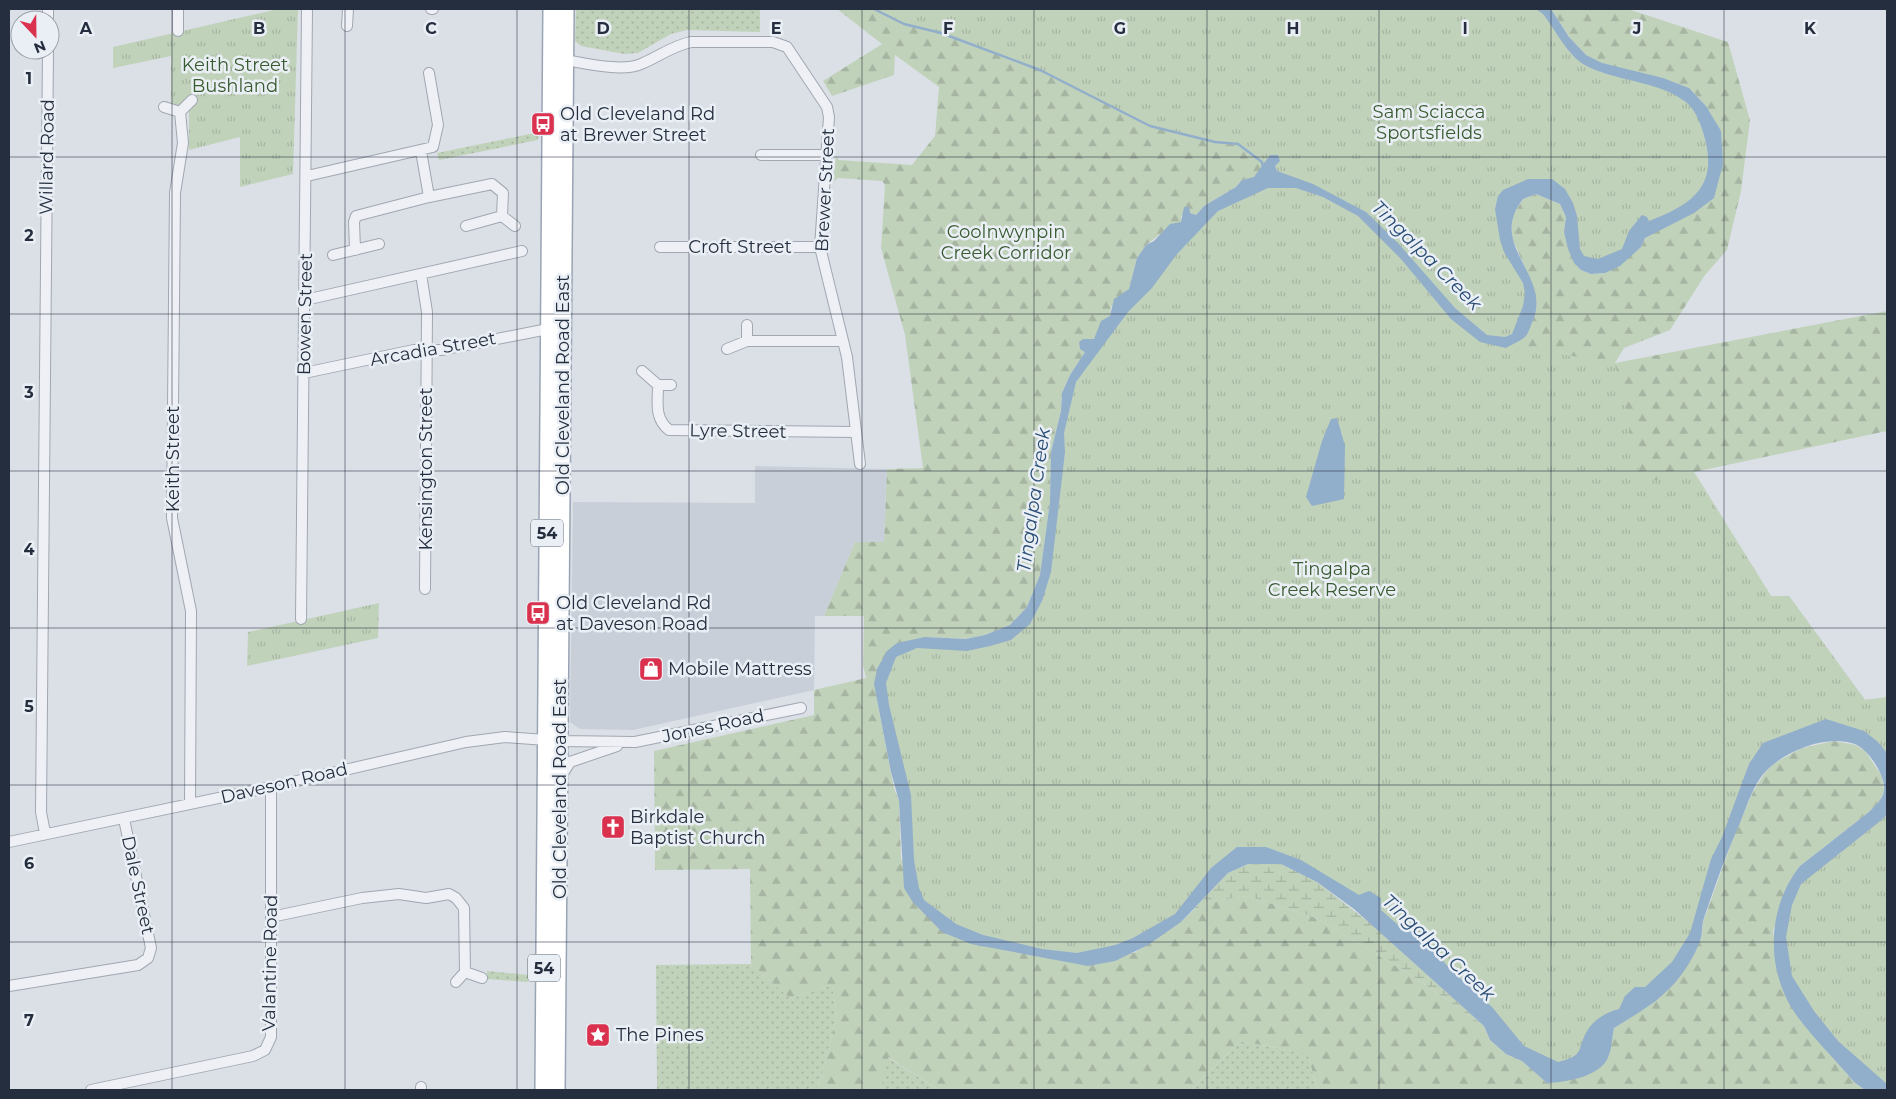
<svg xmlns="http://www.w3.org/2000/svg" width="1896" height="1099" viewBox="0 0 1896 1099" font-family="Montserrat,sans-serif">
  <style>
    .built { fill: #c8cfd9 }
    .grass { fill: url(#grass-dots) }
    .forest { fill: url(#forest-firs) }
    .wetland { fill: url(#wetland-marsh) }
    .park { fill: url(#park-tufts) }
    .water { fill: #91aecb }
    .lines { fill: none; stroke-linecap: round; stroke-linejoin: round }
    .stream { stroke: #91aecb; stroke-width: 2.5 }
    .street-casing { stroke: #a0a7b1; stroke-width: 12 }
    .primary-casing { stroke: #99a4b4; stroke-width: 18 }
    .street { stroke: #eef0f5; stroke-width: 10 }
    .primary { stroke: #fff; stroke-width: 15 }
    .grid { fill: none; stroke: #242e3e; stroke-width: 1; stroke-opacity: 0.55 }
    .labels { text-anchor: middle; stroke-width: 5; stroke-linejoin: round; paint-order: stroke }
    .shield { fill: #eaeff5; stroke: #5f6875; stroke-width: 1 }
    .shield-label { font-size: 16px; font-weight: bold; fill: #242e3e }
    .park-label { font-size: 18px; fill: #395b30; stroke: #eaeff5 }
    .poi-label { font-size: 18px; fill: #242e3e; stroke: #eaeff5; text-anchor: start }
    .street-label { font-size: 18px; fill: #242e3e; stroke: #eaeff5 }
    .water-label { font-size: 19px; font-style: italic; fill: #2a4d75; stroke: #eaeff5 }
    .grid-label { font-size: 16px; text-anchor: middle; font-weight: bold; fill: #242e3e; stroke: #eaeff5; stroke-width: 5; stroke-linejoin: round; paint-order: stroke }
  </style>
  <defs>
    <pattern id="grass-dots" width="8" height="8" patternUnits="userSpaceOnUse" patternTransform="scale(1.25)"><rect width="8" height="8" fill="#c1d2bb"/><path d="M2 2h.1M6 6h.1" fill="none" stroke="#a6b5a2" stroke-width="1.8" stroke-linecap="round"/></pattern>
    <pattern id="forest-firs" width="22" height="20" patternUnits="userSpaceOnUse" patternTransform="scale(1.25)"><rect width="22" height="20" fill="#c1d2bb"/><path d="M5 1l3.5 6h-7zM16 11l3.5 6h-7z" fill="#a6b5a2"/></pattern>
    <pattern id="wetland-marsh" width="20" height="14" patternUnits="userSpaceOnUse" patternTransform="scale(1.25)"><rect width="20" height="14" fill="#c1d2bb"/><path d="M1 5h8M5 5V1M11 12h8M15 12V8" fill="none" stroke="#a6b5a2"/></pattern>
    <pattern id="park-tufts" width="24" height="20" patternUnits="userSpaceOnUse" patternTransform="scale(1.25)"><rect width="24" height="20" fill="#c1d2bb"/><path d="M3 7l-1-3M5 7V3M7 7l1-3M15 17l-1-3M17 17v-4M19 17l1-3" fill="none" stroke="#a6b5a2"/></pattern>
  </defs>
  <rect width="100%" height="100%" fill="#dbe0e7"/>
  <path class="built" d="M755,466L887,469L884,542H855L824,616H815L814,690L633,730L580,729L570,722L573,502L755,503Z"/>
  <path class="grass" d="M576,9H760V32L687,30L671,34L638,53L624,54L581,46L575,41Z
    M539,132L538,140L439,160L437,153Z
    M751,964L790,998L832,985L837,1015L821,1079L816,1090H657L656,965Z
    M487,971L529,975L528,982L487,979Z
    M1240,1041L1308,1054L1317,1090H1191Z
    M887,1057L939,1090H881Z"/>
  <path class="forest" d="M837,9H951L1565,189L1266,162L1254,178L1242,180L1236,187L1204,206L1196,215L1190,213L1181,216L1182,222L1163,232L1146,245L1137,258L1129,289L1111,307L1110,316L1094,339H1083L1085,352L1070,375L1062,393L1061,411L1051,452L1050,502L1040,575L1027,607L1010,625L985,635L966,639L925,637L877,700L894,788L899,801L901,860L1134,953L1181,922L1191,912L1212,901L1248,896L1316,918L1414,977L1484,1026L1490,1040L1506,1054L1522,1061L1547,1083L1571,1079L1609,1055L1614,1028L1651,1004L1701,939L1703,922L1735,833L1753,792L1765,772L1775,763L1802,748L1834,741L1856,745L1865,751L1882,776L1884,791L1879,802L1869,812L1800,866L1773,931L1779,975L1796,1014L1854,1082L1865,1090H1317L1308,1054L1240,1041L1191,1090H939L888,1057L881,1090H816L821,1079L837,1015L832,985L790,998L751,964L750,869L655,870L654,751L814,715V690L866,678L863,665L864,616H824L855,542H884L887,469L923,468L905,335L881,248L885,185L882,181L838,178L833,182L836,156L839,160L912,165L935,136L939,87L895,55L894,75L832,96L823,81L882,44Z
    M1551,9H1628L1728,42L1750,120L1741,191L1727,250L1705,275L1670,330L1624,348L1615,363L1887,311V431L1694,472L1771,596H1789L1865,700L1887,697L1878,742L967,651L1526,336L1531,281L1512,238L1511,218L1523,199L1536,194L1560,204L1566,217L1564,232L1581,270L1591,274L1605,273L1641,247L1645,238L1665,226L1706,106C1700,100 1694,91 1687,88C1658,73 1607,73 1585,55C1571,42 1561,24 1551,9Z"/>
  <path class="wetland" d="M1248,864H1281L1317,882L1371,924L1484,1026L1414,977L1316,918L1248,896L1212,901L1191,912L1228,873Z"/>
  <path class="park" d="M278,9H298L293,174L240,187V137L189,150V110L171,113V56L113,68V47Z
    M874,9H1546L1580,57L1667,84L1692,102L1704,123L1713,174L1704,196L1649,226L1622,255L1582,262L1559,196L1520,192L1504,224L1528,286L1520,335L1505,343L1510,346L1615,363L1641,483L1694,472L1771,596H1789L1865,700L1887,697V768L1873,749L1831,734L1765,763L1740,805L1693,942L1569,1067L1517,1049L1414,945L1287,860H1236L1179,918L1157,930L1075,959L967,936L915,893L880,680L892,654L914,644H973L1011,632L1030,612L1044,578L1070,384L1174,237L1264,184L1262,162L1238,144L1215,142L1150,126L1040,70L941,33L904,24Z
    M379,603L378,638L247,666L248,632Z
    M1887,803V1090L1875,1084L1798,998L1780,938L1800,879Z"/>
  <path class="water" d="M1536,9H1551L1569,37L1586,55L1602,63L1663,78L1689,88L1706,106L1721,131L1723,164L1714,198L1694,213L1645,238L1641,247L1620,266L1605,273L1591,274L1581,270L1574,263L1568,249L1564,232L1566,217L1560,204L1536,194L1523,199C1485,247 1556,276 1531,325C1530,328 1528,333 1526,336C1521,341 1512,344 1506,348L1480,342L1451,319L1401,259L1358,216L1323,197L1296,188H1268L1218,211L1177,254L1152,288L1128,312L1076,382L1064,433L1065,452L1051,572L1042,601L1030,624L1011,640L990,646L967,651L917,648L896,657L886,683L889,705L911,795L914,860L919,888L924,900L956,924L983,935L1042,949L1077,953L1115,945L1133,938L1175,914L1211,868L1237,847H1266L1301,860L1359,895L1369,891L1381,898V910L1406,932L1412,931L1426,941L1450,969L1492,1007L1524,1046L1558,1062C1586,1055 1576,1050 1587,1031C1594,1019 1607,1012 1619,1009L1625,996L1635,987H1645L1672,962L1690,933L1711,859L1722,837L1749,764L1763,743L1826,719L1864,731L1878,742L1887,753V813L1884,818L1801,884L1792,905L1786,937L1792,976L1814,1011L1838,1041L1887,1084V1090H1865L1854,1082C1836,1060 1814,1039 1797,1016C1765,971 1766,909 1800,866L1869,812C1875,806 1883,799 1884,790C1886,776 1868,749 1855,744C1827,734 1788,750 1768,769C1754,782 1747,806 1740,823C1726,854 1715,886 1704,918C1701,926 1703,934 1700,941C1694,957 1684,973 1672,986C1656,1003 1635,1015 1614,1028C1612,1037 1612,1047 1609,1055C1602,1077 1566,1082 1547,1083L1522,1061L1506,1054L1490,1040L1484,1026L1354,909L1317,882L1281,864H1248L1228,873L1181,922L1148,945L1115,961L1088,966L971,944L942,932L912,901L904,888L899,801L891,772L874,684L877,669L887,651L897,643L925,637L966,639L985,635L1010,625L1027,607L1040,575L1050,502L1051,452L1061,411L1062,393L1070,375L1085,352L1080,349L1079,342L1083,339H1094L1101,321L1110,316L1114,299L1129,289L1137,258L1146,245L1154,241L1170,224L1181,222L1184,207H1189L1190,213L1196,215L1204,206L1236,187L1242,180L1254,177L1270,155H1278L1280,161L1275,166L1277,171L1313,184L1366,212L1398,243L1455,308L1487,335L1505,337L1512,334L1523,306L1525,293L1523,283L1504,252L1500,240L1495,209L1498,196L1503,190L1528,179H1552L1565,189L1573,203L1577,216L1580,249L1584,256L1598,259L1622,249L1629,231L1642,215L1647,217L1649,221C1690,205 1718,188 1705,139C1702,127 1696,110 1686,102C1657,80 1615,82 1583,64C1568,55 1554,28 1543,14Z
    M1337,418L1345,446L1344,499L1312,506L1306,497L1322,441L1331,419Z"/>
  <g class="lines">
    <path class="stream" d="M874,9L904,24L941,33L1040,70L1150,126L1215,142L1238,144L1262,162L1263,167"/>
    <defs>
      <path id="street" d="M178,9V31
        M431,9H433
        M48,20V9
        M347,26L348,9
        M559,59C581,62 621,73 641,64C658,57 672,46 691,42H773L787,47L827,107L829,117L820,247L847,357L860,464
        M164,107L180,112L192,100
        M180,112L183,143L175,193L172,518L191,611L190,804
        M761,155H826
        M307,176L433,147L438,125L429,73
        M429,197L492,184L503,193L502,216L466,226
        M502,216L515,226
        M660,247H820
        M355,250L354,222L356,216L429,197L421,151
        M333,255L379,244
        M421,274L427,312L425,589
        M305,300L522,251
        M747,341H843
        M727,349L747,341V325
        M642,371L658,385H671
        M304,373L414,350H441L553,328
        M658,385C658,402 654,418 669,430L856,432
        M301,619L307,9
        M562,775L570,762L617,746
        M45,833L41,812L48,50
        M9,842L271,787L466,742L505,737L560,741L635,742L801,708
        M271,917L362,898L399,894L426,898L449,894L456,898L464,908L465,972
        M456,982L465,972L482,978
        M9,986L138,965L148,958L151,948L124,819
        M421,1087V1090
        M91,1090L253,1056L265,1050L271,1037V787"/>
      <path id="primary" d="M543,1090L551,9
        M557,1090L566,9"/>
    </defs>
    <use href="#street" class="street-casing"/>
    <use href="#primary" class="primary-casing"/>
    <use href="#street" class="street"/>
    <use href="#primary" class="primary"/>
  </g>
  <path class="grid" d="M172,9V1090M345,9V1090M517,9V1090M689,9V1090M862,9V1090M1034,9V1090M1207,9V1090M1379,9V1090M1551,9V1090M1724,9V1090M9,157H1887M9,314H1887M9,471H1887M9,628H1887M9,785H1887M9,942H1887"/>
  <defs>
    <symbol id="bus-square" viewBox="-11 -11 22 22"><rect x="-9" y="-9" width="18" height="18" rx="4" fill="#da314e" stroke="#eaeff5"/><path d="M-5-6H5V4H4V6H2V4H-2V6H-4V4H-5ZM-3.5-4V0h7V-4ZM-3.5 1.2v1.5H-2V1.2ZM2 1.2v1.5H3.5V1.2Z" fill="#fff"/></symbol>
    <symbol id="shop-square" viewBox="-11 -11 22 22"><rect x="-9" y="-9" width="18" height="18" rx="4" fill="#da314e" stroke="#eaeff5"/><path d="M-5-2.5h2.3a2.7 3.5 0 0 1 5.4 0H5L5.5 6h-11ZM-1.5-2.5h3a1.5 2.3 0 0 0-3 0Z" fill="#fff"/></symbol>
    <symbol id="church-square" viewBox="-11 -11 22 22"><rect x="-9" y="-9" width="18" height="18" rx="4" fill="#da314e" stroke="#eaeff5"/><path d="M-1.2-6h2.4v3.5h3.3v2.4h-3.3V6h-2.4V-.1h-3.3v-2.4h3.3Z" fill="#fff"/></symbol>
    <symbol id="sight-square" viewBox="-11 -11 22 22"><rect x="-9" y="-9" width="18" height="18" rx="4" fill="#da314e" stroke="#eaeff5"/><path d="M0-6L1.8-2.2L6-1.7L2.9 1.2L3.7 5.4L0 3.3L-3.7 5.4L-2.9 1.2L-6-1.7L-1.8-2.2Z" fill="#fff"/></symbol>
  </defs>
  <g fill-rule="evenodd">
    <use href="#bus-square" x="529" y="110" width="28" height="28"/>
    <use href="#bus-square" x="524" y="599" width="28" height="28"/>
    <use href="#shop-square" x="637" y="655" width="28" height="28"/>
    <use href="#church-square" x="599" y="813" width="28" height="28"/>
    <use href="#sight-square" x="584" y="1021" width="28" height="28"/>
  </g>
  <g class="labels">
    <g class="shield">
      <rect x="531" y="519.5" width="32" height="27" rx="4"/>
      <rect x="528" y="954.5" width="32" height="27" rx="4"/>
    </g>
    <g class="shield-label">
      <text x="547" y="539">54</text>
      <text x="544" y="974">54</text>
    </g>
    <g class="park-label">
      <text x="235" y="71">Keith Street<tspan x="235" dy="21">Bushland</tspan></text>
      <text x="1429" y="118">Sam Sciacca<tspan x="1429" dy="21">Sportsfields</tspan></text>
      <text x="1006" y="238">Coolnwynpin<tspan x="1006" dy="21">Creek Corridor</tspan></text>
      <text x="1332" y="575">Tingalpa<tspan x="1332" dy="21">Creek Reserve</tspan></text>
    </g>
    <g class="poi-label">
      <text x="560" y="120">Old Cleveland Rd<tspan x="560" dy="21">at Brewer Street</tspan></text>
      <text x="556" y="609">Old Cleveland Rd<tspan x="556" dy="21">at Daveson Road</tspan></text>
      <text x="668" y="675">Mobile Mattress</text>
      <text x="630" y="823">Birkdale<tspan x="630" dy="21">Baptist Church</tspan></text>
      <text x="616" y="1041">The Pines</text>
    </g>
    <g class="street-label">
      <text transform="translate(47 157) rotate(-89)" y="6">Willard Road</text>
      <text transform="translate(825 190) rotate(-87)" y="6">Brewer Street</text>
      <text x="740" y="253">Croft Street</text>
      <text transform="translate(305 314) rotate(-89)" y="6">Bowen Street</text>
      <text transform="translate(433 349) rotate(-10)" y="6">Arcadia Street</text>
      <text transform="translate(563 385) rotate(-90)" y="6">Old Cleveland Road East</text>
      <text transform="translate(738 431) rotate(1)" y="6">Lyre Street</text>
      <text transform="translate(173 459) rotate(-90)" y="6">Keith Street</text>
      <text transform="translate(426 469) rotate(-90)" y="6">Kensington Street</text>
      <text transform="translate(713 726) rotate(-12)" y="6">Jones Road</text>
      <text transform="translate(284 783) rotate(-13)" y="6">Daveson Road</text>
      <text transform="translate(560 789) rotate(-90)" y="6">Old Cleveland Road East</text>
      <text transform="translate(138 885) rotate(78)" y="6">Dale Street</text>
      <text transform="translate(270 963) rotate(-89)" y="6">Valantine Road</text>
    </g>
    <g class="water-label">
      <text transform="translate(1427 255) rotate(45)" y="7">Tingalpa Creek</text>
      <text transform="translate(1033 500) rotate(-82)" y="7">Tingalpa Creek</text>
      <text transform="translate(1439 947) rotate(43)" y="7">Tingalpa Creek</text>
    </g>
  </g>
  <g class="grid-label">
    <text x="86" y="34">A</text>
    <text x="259" y="34">B</text>
    <text x="431" y="34">C</text>
    <text x="603" y="34">D</text>
    <text x="776" y="34">E</text>
    <text x="948" y="34">F</text>
    <text x="1120" y="34">G</text>
    <text x="1293" y="34">H</text>
    <text x="1465" y="34">I</text>
    <text x="1637" y="34">J</text>
    <text x="1810" y="34">K</text>
    <text x="29" y="84">1</text>
    <text x="29" y="241">2</text>
    <text x="29" y="398">3</text>
    <text x="29" y="555">4</text>
    <text x="29" y="712">5</text>
    <text x="29" y="869">6</text>
    <text x="29" y="1026">7</text>
  </g>
  <rect width="1896" height="1099" fill="none" stroke="#242e3e" stroke-width="20"/>
  <g transform="translate(35 35) rotate(158)"><circle r="24" fill="#eaeff5" stroke="#9ba2ac"/>
  <path d="M0-4L9 19L0 12L-9 19Z" fill="#da314e"/>
  <text y="-8" font-size="14" font-weight="bold" text-anchor="middle" fill="#242e3e">N</text>
  </g>
</svg>
